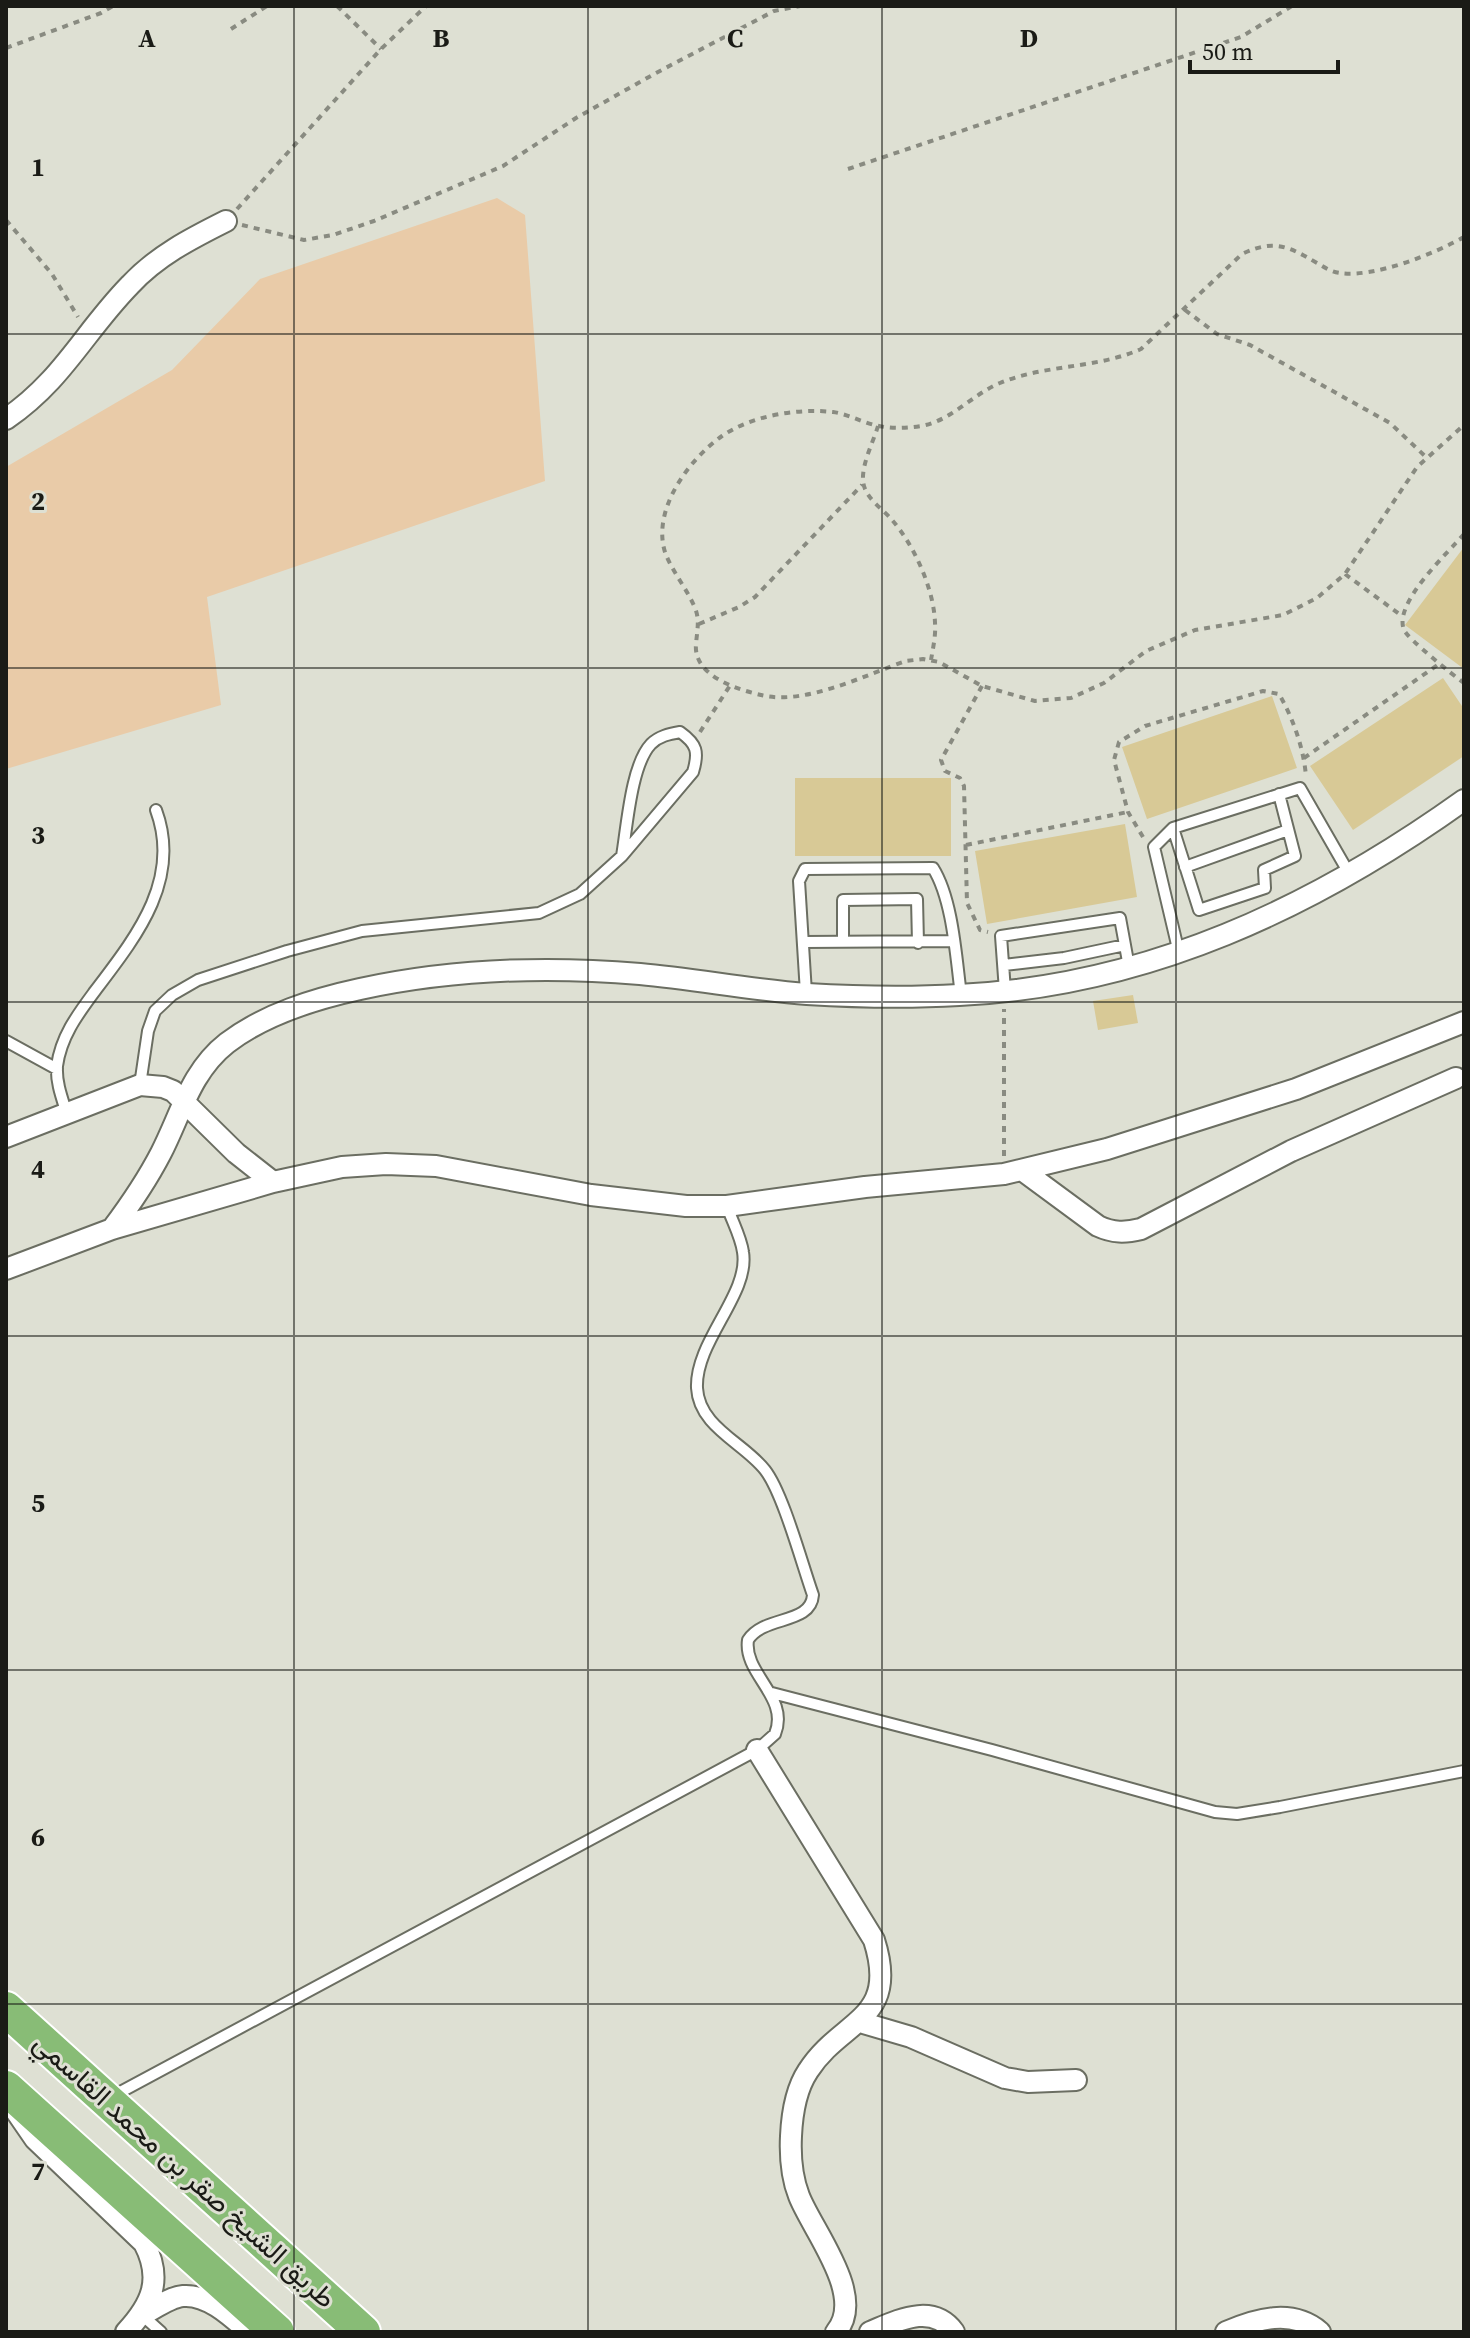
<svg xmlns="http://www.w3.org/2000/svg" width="1470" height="2338" viewBox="0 0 1470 2338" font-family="'Source Serif 4',Vazirmatn,serif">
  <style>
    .green { fill: #e9cba8 }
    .building { fill: #d8c996 }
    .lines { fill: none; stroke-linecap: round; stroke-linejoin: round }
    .service-casing { stroke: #6b6e62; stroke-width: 14 }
    .minor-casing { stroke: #6b6e62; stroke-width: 24 }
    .trunk-casing { stroke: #fff; stroke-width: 38 }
    .path { stroke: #898b81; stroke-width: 4; stroke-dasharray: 6 6; stroke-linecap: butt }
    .service { stroke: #fff; stroke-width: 10 }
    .minor { stroke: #fff; stroke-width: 20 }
    .trunk { stroke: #88bc76; stroke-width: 34 }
    .grid { fill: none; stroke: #1a1b16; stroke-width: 2; stroke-opacity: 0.55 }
    .labels { text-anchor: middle; stroke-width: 6; stroke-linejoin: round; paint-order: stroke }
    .street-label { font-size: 28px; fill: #1a1b16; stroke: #dee0d3 }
    .grid-label { font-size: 26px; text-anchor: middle; font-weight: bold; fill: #1a1b16; stroke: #dee0d3; stroke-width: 6; stroke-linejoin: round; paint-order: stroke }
  </style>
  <rect width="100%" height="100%" fill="#dee0d3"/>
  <path class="green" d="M497,198L525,215L545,481L207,597L221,705L6,769V467L172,370L260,279Z"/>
  <path class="building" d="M1464,547V669L1405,625Z
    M1443,678L1464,709V756L1353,830L1310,766Z
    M1272,696L1297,768L1147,819L1122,747Z
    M795,778H951V856H795Z
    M1125,824L1137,897L987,924L975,851Z
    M1133,995L1138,1023L1098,1030L1093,1001Z"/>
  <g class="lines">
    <defs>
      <path id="service" d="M1173,828L1199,910L1265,888L1264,870L1295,856L1279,794
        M1185,867L1288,830
        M804,942L953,941
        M843,942V900L917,899L918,943
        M1179,953L1154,847L1173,828L1300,788L1350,875
        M1004,965L1064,958L1125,945
        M1005,991L1001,936L1120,918L1129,967
        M806,993L799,881L805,869L933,868C953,900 956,958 961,995
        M6,1041L57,1069
        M140,1085L148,1031L155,1011L172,995L198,980L287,951L362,931L539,913L580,894L622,856L693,772C699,752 697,744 680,732C669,734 659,736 651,744C631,765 627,827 622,856
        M67,1114C62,1098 56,1083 57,1066C61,1036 78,1014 95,991C136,937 182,880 156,810
        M772,1693L992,1750L1215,1812L1237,1814L1280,1807L1464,1771
        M113,2096L757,1750L775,1734C790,1697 743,1674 748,1640C764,1615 811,1625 813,1595C802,1564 783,1493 765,1470C744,1443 699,1427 697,1388C695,1341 750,1294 743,1252C741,1237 732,1221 727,1206
        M142,2315L161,2332"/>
      <path id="minor" d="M6,419C63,380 84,332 130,285C157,256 190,239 226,221
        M6,1137L140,1085L163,1087L173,1091L236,1153L273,1182
        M1022,1170L1098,1226C1113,1233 1125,1233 1141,1229L1291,1151L1456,1078
        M112,1229C130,1205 147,1180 161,1153C181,1114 191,1071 227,1043C265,1014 314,999 360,989C452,969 547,966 640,974C696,979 751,990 807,994C857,997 909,998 959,995C1147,986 1313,908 1464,800
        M6,1269L112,1229L273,1182L342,1167L386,1164L436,1166L591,1195L686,1206H727L865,1187L1004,1174L1107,1149L1296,1089L1464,1022
        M757,1750L874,1940C900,2021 841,2019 808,2071C796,2089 792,2114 791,2136C790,2156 792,2178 799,2196C812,2230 867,2296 836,2332
        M860,2022L911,2037L1005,2078L1028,2082L1076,2080
        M15,2110L35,2139L144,2243C163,2279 152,2304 126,2332
        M142,2315C154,2309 170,2297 183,2296C208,2294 232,2317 249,2332
        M870,2332C897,2321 932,2302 954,2332
        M1226,2332C1256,2319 1292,2308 1320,2332"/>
      <path id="trunk" d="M6,2009L363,2332
        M6,2088L277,2332"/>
    </defs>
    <use href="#service" class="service-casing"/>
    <use href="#minor" class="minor-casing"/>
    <use href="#trunk" class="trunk-casing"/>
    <path class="path" d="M337,6L381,49
      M231,29L267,6
      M6,48L101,13L113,6
      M848,169L1241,37L1292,6
      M237,209L381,49L426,6
      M6,220L52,274L78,317
      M242,225L304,240L333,235L374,221L503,166L576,118L656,73L774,11L800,6
      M1464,237C1434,254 1374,278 1340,273C1331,272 1324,267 1317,263C1288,246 1274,239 1242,254L1141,349C1096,369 1046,364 1000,383C973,394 951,421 921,426C907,428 893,429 879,426C863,423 848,414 833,412C797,408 751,416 722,436C688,460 650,512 666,555C674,574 687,589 695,608C700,620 697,631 696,644C693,675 735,689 761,695C804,706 865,675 906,661L923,659L939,662L982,686L1035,701L1071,698L1104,683L1146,651L1195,630L1283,615L1317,598L1345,574L1417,467L1464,425
      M1185,310L1217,334L1250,345L1390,423L1427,458
      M878,426C873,443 859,469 864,486C868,500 883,509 892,520C914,545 934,589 935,623C936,635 933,648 931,660
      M1464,534C1447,554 1393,603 1404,630C1408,639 1453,675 1464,683
      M1345,574L1402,616
      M699,624L739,607L755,597L862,485
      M982,686L941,760L945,771L960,778L964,786L967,903L980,930L988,932
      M700,732L731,684
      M1304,758L1439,664
      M1143,837L1128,812L1114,760L1119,742L1145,726L1263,691L1279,694C1293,718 1304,749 1306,777
      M966,845L1128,812
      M1004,1156V1009"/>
    <use href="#service" class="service"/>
    <use href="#minor" class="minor"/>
    <use href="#trunk" class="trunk"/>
  </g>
  <path class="grid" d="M294,6V2332M588,6V2332M882,6V2332M1176,6V2332M6,334H1464M6,668H1464M6,1002H1464M6,1336H1464M6,1670H1464M6,2004H1464"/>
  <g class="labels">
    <g class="street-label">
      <text transform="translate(185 2170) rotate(42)" y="10">طريق الشيخ صقر بن محمد القاسمي</text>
    </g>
  </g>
  <g class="grid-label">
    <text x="147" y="47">A</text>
    <text x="441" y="47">B</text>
    <text x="735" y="47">C</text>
    <text x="1029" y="47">D</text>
    <text x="38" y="176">1</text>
    <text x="38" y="510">2</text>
    <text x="38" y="844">3</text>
    <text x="38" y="1178">4</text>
    <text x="38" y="1512">5</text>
    <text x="38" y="1846">6</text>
    <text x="38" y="2180">7</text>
  </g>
  <rect width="1470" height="2338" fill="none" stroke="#1a1b16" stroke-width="16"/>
  <path d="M1190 60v12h148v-12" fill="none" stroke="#1a1b16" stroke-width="4"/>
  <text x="1202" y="60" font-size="24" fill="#1a1b16" stroke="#dee0d3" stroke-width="6" paint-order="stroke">50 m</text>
</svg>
